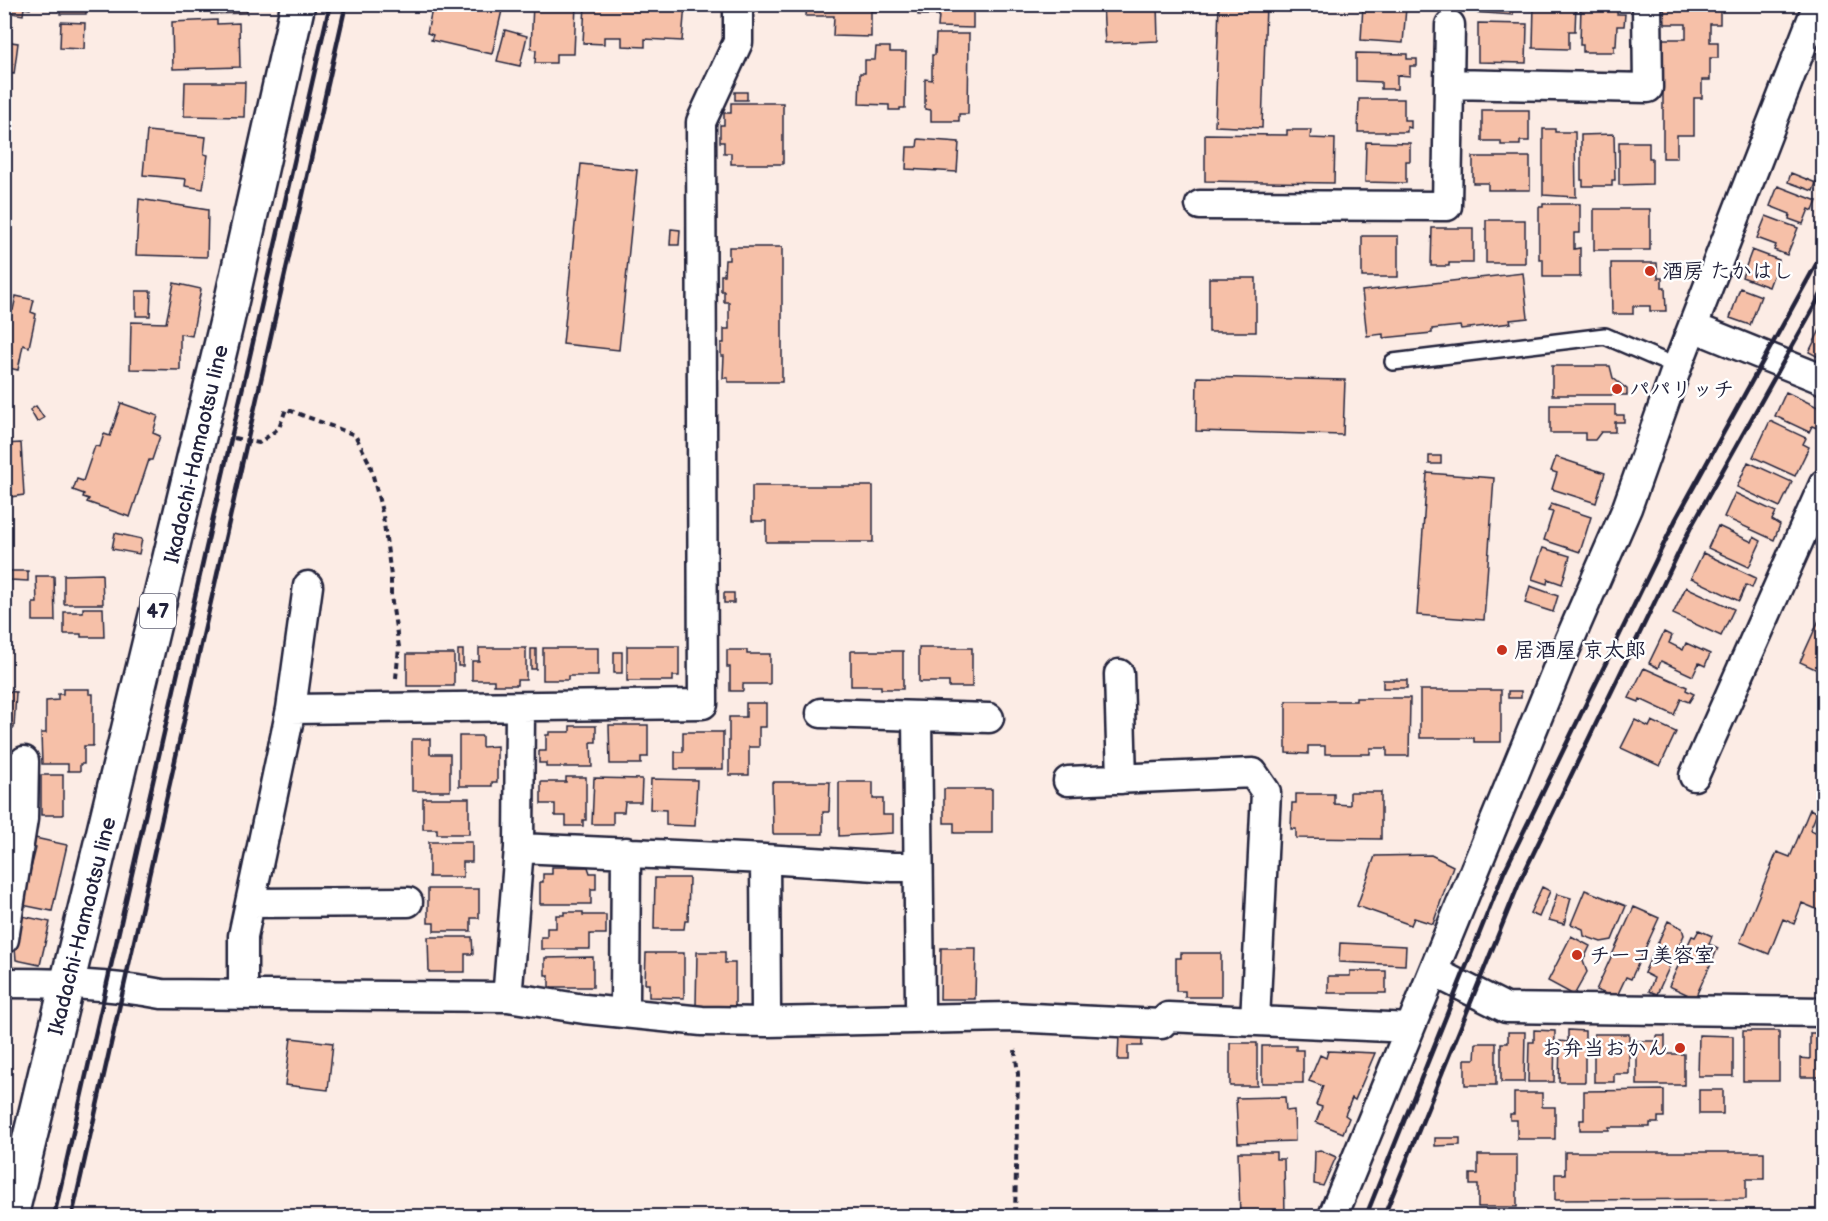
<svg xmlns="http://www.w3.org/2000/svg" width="1828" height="1221" viewBox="0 0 1828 1221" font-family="'Balsamiq Sans','Klee One',sans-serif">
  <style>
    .building { fill: #f6c0a8; stroke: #22223b; stroke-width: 1.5 }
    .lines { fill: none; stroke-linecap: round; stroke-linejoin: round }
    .service-casing { stroke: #22223b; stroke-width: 20 }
    .minor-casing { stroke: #22223b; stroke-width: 33 }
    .primary-casing { stroke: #22223b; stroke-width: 38 }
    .path { stroke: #22223b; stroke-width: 4; stroke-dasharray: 6 4.5; stroke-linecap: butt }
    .service { stroke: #fff; stroke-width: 15 }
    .minor { stroke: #fff; stroke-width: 28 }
    .primary { stroke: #fff; stroke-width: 33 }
    .rail { stroke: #22223b; stroke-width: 4.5 }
    .poi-dot { fill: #c8321e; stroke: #fff; stroke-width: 2 }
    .labels { text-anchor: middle; stroke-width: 5; stroke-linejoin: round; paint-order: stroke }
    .shield { fill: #fff; stroke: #646476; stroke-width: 1.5 }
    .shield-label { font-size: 20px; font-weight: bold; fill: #22223b }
    .poi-label { font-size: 21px; font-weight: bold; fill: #22223b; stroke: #fff; text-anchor: start }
    .street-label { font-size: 21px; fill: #22223b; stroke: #fff }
  </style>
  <rect width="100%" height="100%" fill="#fcece5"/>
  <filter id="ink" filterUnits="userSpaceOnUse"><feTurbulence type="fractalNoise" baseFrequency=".0167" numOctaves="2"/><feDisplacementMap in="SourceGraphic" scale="12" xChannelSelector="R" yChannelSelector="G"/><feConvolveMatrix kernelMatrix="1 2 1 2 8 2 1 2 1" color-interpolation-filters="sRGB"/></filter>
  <g filter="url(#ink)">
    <path class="building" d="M4,4H31L30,9L24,8L23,15L11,13L12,6Z
      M60,4H86V14H60Z
      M112,4H136V8H112Z
      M211,4H247V13L211,14Z
      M433,4L503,6L492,54L431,40L433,35L427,33Z
      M533,4H576L574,54H556V63H535L536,50L531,49Z
      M585,4H685L682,41L645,39V47L622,46V37H604V44L583,43Z
      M807,4H880V11H871V37L833,36L834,16H806Z
      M915,4H973V28L938,27L939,15H918V8H915Z
      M1103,4H1157L1158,41L1105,43Z
      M1219,4H1266L1262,128L1215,126Z
      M1464,4H1514L1513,15L1472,12V7H1464Z
      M1534,4H1576L1575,31H1569V49L1533,48Z
      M1581,4H1617V14H1625L1624,26H1617L1616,46H1614V52H1583V45H1580Z
      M1664,4H1720V24H1710V42H1718V58H1710V80H1702V98H1694V135H1677V158H1663V39H1686V24H1665Z
      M1363,5L1406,8L1403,43L1361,40Z
      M217,20V24L239,23L240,67L173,69L172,22Z
      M61,22L85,23L84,49L60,48Z
      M1478,23L1527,24L1526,63L1478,62Z
      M505,30L527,36L520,66L497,61Z
      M936,34H969L968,114H959V121H931V110L925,109V79L932,80V55H935Z
      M4,41L18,43L14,74L4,72Z
      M876,47H890V52H906L905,108H900V110H889V105L859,104L860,73H865V60H875Z
      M1356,53L1407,54V59H1417V66H1410V76L1397,75V89H1381V82L1356,81Z
      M185,82H245L244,117L184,116Z
      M735,92H747V100H735Z
      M1359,99H1404V120H1411V128L1407,127V132H1358Z
      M731,103H783V164H731V153H724V142H720V125H724V113H731Z
      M1482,110H1529V141H1520V145H1501V141H1482Z
      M1543,129H1555V132H1575L1576,197L1543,195Z
      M1287,130H1311L1310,138L1335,139L1334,183L1205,181V134L1287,135Z
      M147,131L206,137L204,154L208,155L203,189L185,186L186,179L143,175Z
      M1614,134L1615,180H1612V186H1583V180H1581V135Z
      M918,139L959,142L957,172L906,169L907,147H917Z
      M1366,142L1410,143V161H1406V183L1365,182Z
      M1619,142H1649V158H1652V184L1619,185Z
      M1473,157H1530V190H1488V183H1473Z
      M581,164L637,170L619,350L563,344Z
      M1791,173L1816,183L1813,191L1788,182Z
      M1778,186L1817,201L1813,211L1809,209L1803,224L1789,219L1790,214L1770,206Z
      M139,199L208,210L207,257L136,255Z
      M1543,204H1580V233H1574V249L1580,248V277H1543V259H1539V207H1543Z
      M1594,209H1650V250H1594Z
      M1766,216L1798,228L1787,255L1774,250L1776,245L1757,238Z
      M1486,220H1525V263H1486Z
      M1432,228H1473V263H1449V266H1431Z
      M671,229L680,230L679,245H670Z
      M1362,236H1398V277H1362Z
      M729,247H782V382H728V378H723L724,356H721V343H724V329H729V302H724V291H721V275H724L725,260H729Z
      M1752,250L1779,260L1769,287L1742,277Z
      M4,258L7,260L8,295H4Z
      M1611,263H1657L1658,278H1662V288H1665L1666,311H1650V306H1633V314H1612Z
      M1523,273L1528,318L1510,320L1511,323L1461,329L1460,326L1432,329V333L1383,338V334L1367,336L1362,291Z
      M1209,278H1256V332H1209Z
      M174,283L201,289L192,336L180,334V370L130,369L131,322L166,323Z
      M1740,288L1761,296L1750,325L1730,318Z
      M136,291H151L150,316H136Z
      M16,296L34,300L31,312L36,314L29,347L23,345L18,370L4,367V308L13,310Z
      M1824,322V360L1809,352Z
      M1552,366H1610L1613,378L1627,389V395H1552Z
      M1197,377L1345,380L1343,435L1196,431Z
      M1786,392L1824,410V414L1817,428L1812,426L1809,432L1775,416Z
      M121,403L158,416L153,433L160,436L152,460H149L130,517L87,502L89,499L83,497L84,494L73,490L77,479L83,481L95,446L100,447L104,434L110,436Z
      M1550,405H1615V415H1624V422H1615V432H1601L1595,440H1585V433H1550Z
      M36,406L44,418L37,422L30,410Z
      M1770,421L1806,438L1803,444L1809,447L1795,476L1753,457Z
      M21,443L24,495L4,498V444Z
      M1429,456H1441V464H1429Z
      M1556,457L1605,473L1596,503L1552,489L1557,473L1551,471Z
      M1748,462L1792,482L1780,507L1737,487Z
      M1427,473L1494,478L1484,620L1417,615Z
      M752,486H873V542H766V521H752Z
      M1735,493L1776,512L1772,520L1780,525L1774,540L1724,517Z
      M1551,504L1591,517L1580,552L1544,540L1553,512L1548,511Z
      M1718,526L1752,542L1754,537L1761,541L1749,567L1708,548Z
      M115,533L142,539L139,554L112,549Z
      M1543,548L1570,556L1562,584L1548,579L1547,584L1532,579Z
      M1703,553L1756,578L1752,588L1746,585L1739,601L1691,578Z
      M10,571H28V581L10,580Z
      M102,574L103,604H64V575Z
      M36,576H54L55,621H33V603H37Z
      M1530,586L1558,596L1553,612L1525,603Z
      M1686,587L1734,609L1721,636L1673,614Z
      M724,593H734V603H724Z
      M83,608H103L104,637H81V634H64V612H83Z
      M1824,609V673L1800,662Z
      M1664,632L1672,636L1669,643L1683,650L1686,643L1710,654L1705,666L1699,663L1693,676L1661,661L1658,668L1649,663Z
      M627,646H679V676H673V681H627Z
      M479,648H526V680H517V685H494V680H472V661H479Z
      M543,648H598V676H568V680H543Z
      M919,648H972V687H949V682H919Z
      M531,649H536V669H531Z
      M458,650H463V666H458Z
      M727,650H747V654H770V684H743V691H730V667H727Z
      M851,651H903V689H881V686H851Z
      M614,652H622V673H614Z
      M407,654H454V686H407Z
      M1644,668L1687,687L1686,690L1694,694L1689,702L1681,699L1674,715L1640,699L1639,702L1629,698Z
      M1383,680H1407V688H1383Z
      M63,689H89V694H93V746H84V764H80V771H68V764H42L41,733H46V701L58,700V694H63Z
      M1420,690H1501V742H1474V738H1420Z
      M4,691L16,692L14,728L4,727Z
      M1508,691H1521V698H1508Z
      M1356,698H1410L1409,756H1387V748H1370V754H1325V746H1308V754L1286,753V701H1356Z
      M746,703H766V727H759V747H749V775H729V717H746Z
      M1635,720L1649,727L1652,721L1676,732L1660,766L1621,748Z
      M609,725H648V757H641V764H610Z
      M570,726H596V742H591L592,767H546V763H539V751H546V735H549V732H570Z
      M683,732H723V769H675V752H683Z
      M459,736H482V747L497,746V782H492V786H459Z
      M412,739H430V754H450V791H412Z
      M41,775H63V815H41Z
      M566,777H586V820H583V826H566V816H555V804H541V782H566Z
      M594,778L642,779L641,802H625L624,812H613V824H592Z
      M651,779L697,780L695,826L666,825V810L650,809Z
      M772,782H830L829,812H823V834H773Z
      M839,782H873V799H883V815H893V833L839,836Z
      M944,789H992V833H954V823H944Z
      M1350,792H1381V839L1296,838V829H1291L1292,803H1296V794H1334V804L1350,805Z
      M423,798H469V834H437V829H423Z
      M1810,809L1817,813L1810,830L1824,835V907L1821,911L1802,903L1794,924L1783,919L1769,954L1740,942L1777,852L1790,857Z
      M35,838L67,845L52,911L22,905L36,848L33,847Z
      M429,842H472V862H463V877H429Z
      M1431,855L1453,866L1433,924L1414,918L1411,925L1357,906L1375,856Z
      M552,867H588L590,873H596V889H591V904H540V882H543V874H552Z
      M655,878H689L688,921H685L684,929H654Z
      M1542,887L1550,891L1539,917L1530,913Z
      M428,889H479V918H471V931H434V923H428Z
      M1585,890L1626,906L1612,940L1601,942L1584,936L1583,929L1571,924Z
      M1557,894L1571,898L1564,924L1549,920Z
      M1634,907L1659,918L1631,979L1626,977L1616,998L1596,990Z
      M564,912H583V915H606V934H590V949H541V937H547V928H556V915H564Z
      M22,916L50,922L40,965L16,960L15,947Z
      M1668,921L1682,928L1684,935L1657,994L1649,991L1654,978L1644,973Z
      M1699,930L1712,936L1709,944L1718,948L1695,998L1669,986L1692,936L1695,937Z
      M1571,936L1590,946L1583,961L1587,972L1574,995L1548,981Z
      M428,937H472L473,954H465V972H429Z
      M1340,943L1406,946L1405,965L1339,962Z
      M941,948H976L975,999H940Z
      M697,952H725V963H735V1006H696Z
      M646,953H684V998L649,997V984H645Z
      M1181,953H1221V997H1185V991H1176V958H1181Z
      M593,957V987H549V975H545V958Z
      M1350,971H1386V993H1328V976H1350Z
      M1534,1030L1555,1031L1554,1082H1528L1529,1042H1534Z
      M1568,1030L1585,1031V1082H1559L1560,1041L1568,1042Z
      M1743,1031H1779V1081H1743Z
      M1508,1032H1525L1524,1082H1501V1043H1508Z
      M1810,1033H1824V1077H1800V1058L1810,1059Z
      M1119,1034H1142V1046H1128V1060H1118Z
      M1594,1034H1629V1074H1614V1082H1594Z
      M1699,1035L1733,1036V1076H1698Z
      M1657,1036H1665V1054H1684V1085H1637V1041H1657Z
      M291,1038L333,1043L328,1090L285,1085Z
      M1230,1043H1257V1086H1230Z
      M1476,1043H1496V1085H1465V1059H1475Z
      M1262,1046H1296V1050H1303V1083H1262Z
      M1328,1051L1375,1053L1355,1100L1352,1098L1345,1115L1349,1118L1343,1133L1316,1122L1322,1107L1316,1105L1323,1086L1309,1081L1320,1055L1326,1058Z
      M1664,1090V1117H1658V1123H1650V1127H1609V1130H1580V1120H1584V1091Z
      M1699,1090H1723V1114H1699Z
      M1514,1093H1542V1107H1555V1139H1517V1120H1510V1114H1514Z
      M1285,1097L1286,1111L1294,1110L1295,1141L1238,1143L1236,1098Z
      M1435,1138H1460V1145L1435,1146Z
      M1320,1150L1336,1157L1323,1186L1314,1184L1315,1151Z
      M1238,1152H1276V1159H1284L1285,1216H1240Z
      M1565,1152H1764V1179H1746V1199L1555,1200V1174H1565Z
      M1478,1155H1517V1207H1478V1185H1470V1174H1478Z
      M1612,1211L1644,1214V1216H1611Z
      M1649,1211L1680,1214V1216H1649Z
      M1687,1211L1714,1214V1216H1687Z
      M1725,1211L1766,1212V1216H1772H1725Z
      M1586,1212L1602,1213V1216H1585Z"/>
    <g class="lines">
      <defs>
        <path id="service" d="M1393,362L1605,336L1677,367"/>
        <path id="minor" d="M1449,84L1648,88L1647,4
          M1200,205L1447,206L1450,25
          M1693,327L1824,380
          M308,586L291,709L703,704L701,122L738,42V4
          M1119,674L1122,779
          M821,713L989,718
          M917,716L920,1003
          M1694,776L1824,484
          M1068,781L1253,773L1266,792L1255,1021
          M519,848L765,859L893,867H918
          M765,859L766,1009
          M250,903L408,902
          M4,939L23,819L24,761
          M1434,972L1506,1008L1824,1012
          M4,983C58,983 109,984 162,994L508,997L584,1009L702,1021L767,1022L1010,1017L1161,1024L1168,1017L1410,1028
          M508,987L519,848L520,707
          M243,994V936L291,709
          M625,1001L626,852
          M1333,1216L1563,655L1627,508L1677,367L1818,4"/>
        <path id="primary" d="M11,1216L227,321L298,4"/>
      </defs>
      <use href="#service" class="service-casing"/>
      <use href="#minor" class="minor-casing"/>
      <use href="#primary" class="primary-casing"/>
      <path class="path" d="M234,438L259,443L279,428L286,409L355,435L370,464L383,516L391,576V596L399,647L396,678
        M1015,1050L1018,1074L1015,1216"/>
      <use href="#service" class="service"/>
      <use href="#minor" class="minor"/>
      <use href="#primary" class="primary"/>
      <path class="rail" d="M54,1216L330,4
        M72,1216L346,4
        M1366,1216L1504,872L1676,519L1824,250
        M1384,1216L1520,881L1691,527L1824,289"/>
    </g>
  </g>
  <g class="poi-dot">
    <circle cx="1650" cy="271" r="6"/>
    <circle cx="1617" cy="389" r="6"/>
    <circle cx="1502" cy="650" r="6"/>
    <circle cx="1577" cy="955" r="6"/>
    <circle cx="1680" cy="1048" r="6"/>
  </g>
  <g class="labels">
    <rect class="shield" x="140" y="594" width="36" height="34" rx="4.5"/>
    <g class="shield-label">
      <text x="158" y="618">47</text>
    </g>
    <g class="poi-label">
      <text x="1662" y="278">酒房 たかはし</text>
      <text x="1629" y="396">パパリッチ</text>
      <text x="1514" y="657">居酒屋 京太郎</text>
      <text x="1589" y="962">チーコ美容室</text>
      <text x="1668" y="1055" text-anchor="end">お弁当おかん</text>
    </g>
    <g class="street-label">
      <text transform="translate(196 454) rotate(-77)" y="7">Ikadachi-Hamaotsu line</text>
      <text transform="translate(82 926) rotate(-76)" y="7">Ikadachi-Hamaotsu line</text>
    </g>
  </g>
  <rect width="1828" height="1221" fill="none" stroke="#fff" stroke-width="24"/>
  <rect x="12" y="12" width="1804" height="1197" fill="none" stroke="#22223b" stroke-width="2" filter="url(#ink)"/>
</svg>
